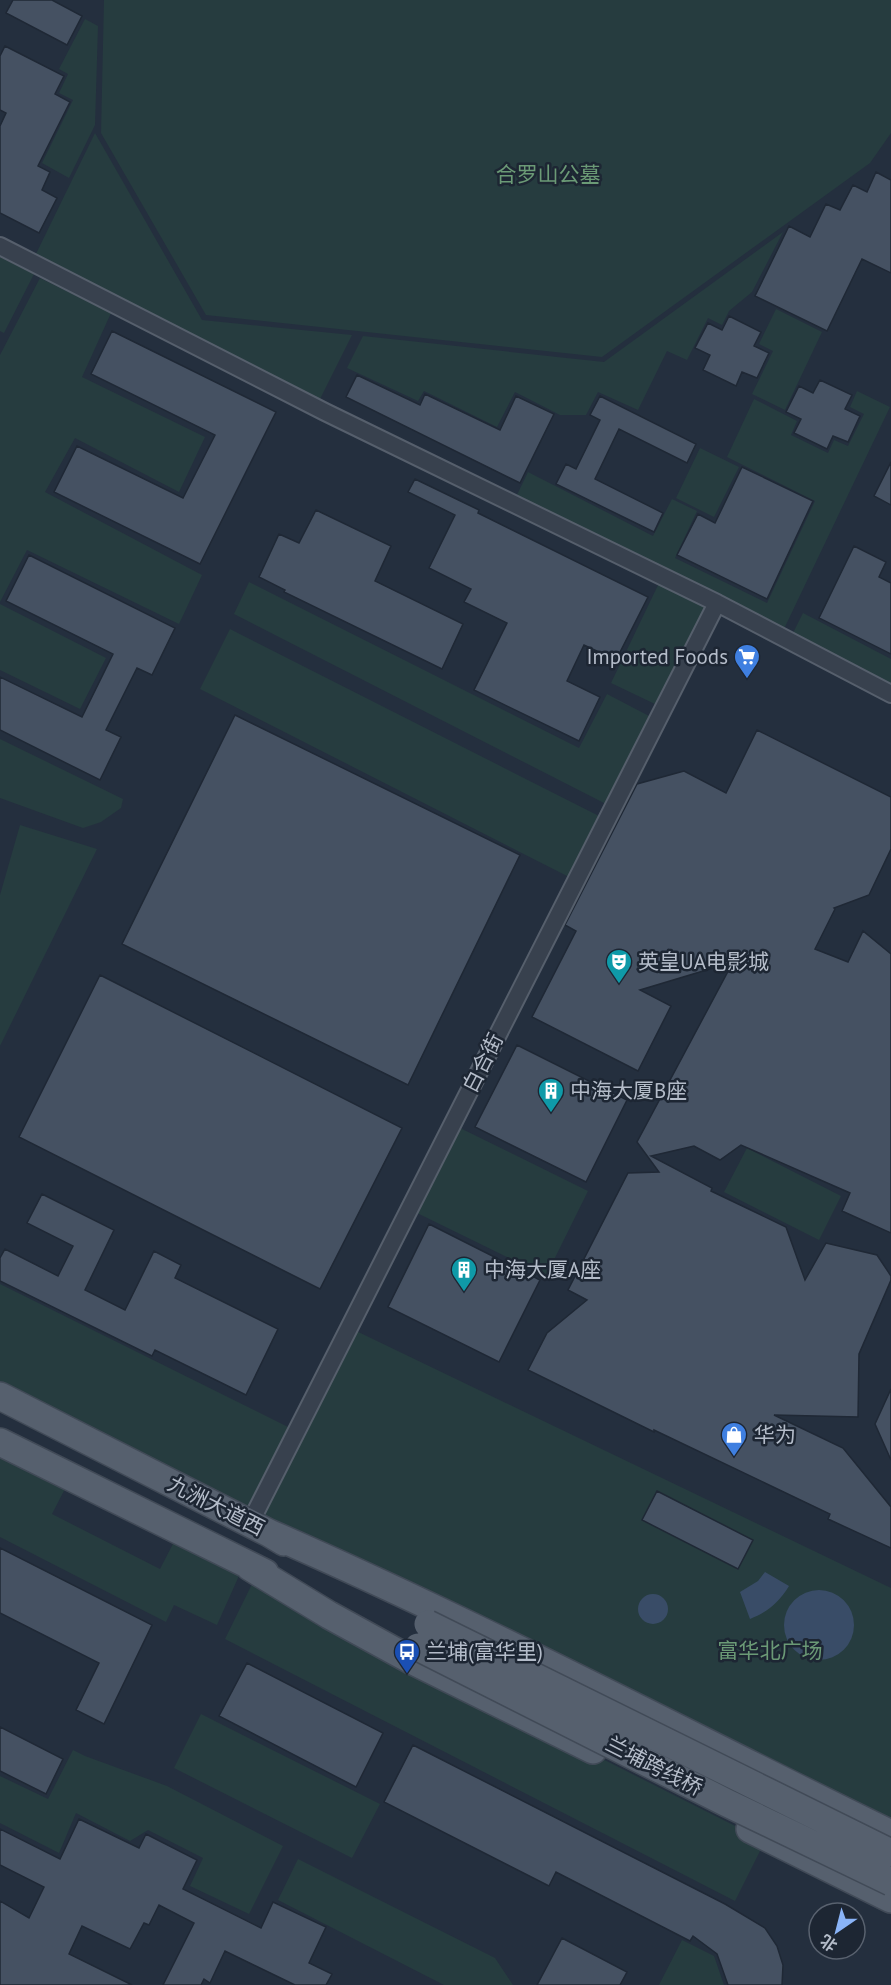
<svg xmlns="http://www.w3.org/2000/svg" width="891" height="1985" viewBox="0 0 891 1985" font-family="'PT Sans','Noto Sans SC',sans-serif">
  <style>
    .green { fill: #263c3f }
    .water { fill: #394c67 }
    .building { fill: #455162; stroke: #1f2835; stroke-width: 1.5 }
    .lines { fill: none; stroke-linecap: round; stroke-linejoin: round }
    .street-casing { stroke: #565f6c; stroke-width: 20 }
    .primary-casing { stroke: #414a57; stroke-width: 30 }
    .street { stroke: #38414e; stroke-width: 16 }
    .primary { stroke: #56606e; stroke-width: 27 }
    .primary-bridge-casing { stroke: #414a57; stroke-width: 30; stroke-linecap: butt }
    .primary-bridge { stroke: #56606e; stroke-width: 27 }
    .labels { text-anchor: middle; stroke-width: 5; stroke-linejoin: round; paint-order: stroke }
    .park-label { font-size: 21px; fill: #6b9a76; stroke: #1d2633 }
    .poi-label { font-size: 21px; fill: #b4bcc9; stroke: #1d2633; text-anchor: start }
    .street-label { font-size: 21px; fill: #b4bcc9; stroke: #1d2633 }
  </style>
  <rect width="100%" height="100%" fill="#242f3e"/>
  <path class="green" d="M104,0H891V133L870,163L602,357L206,315L101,133Z
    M85,19L98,26L95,125L69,178L42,163L73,100L59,93L68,74L59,69Z
    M95,133L202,320L352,335L319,401L34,258Z
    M783,232L752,292L729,311L722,325L708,318L687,360L667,351L638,410L598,392L586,415H560L515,392L497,427L424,391L418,401L347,368L363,336L604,362Z
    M0,257L34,274L4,333L0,331Z
    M40,278L111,313L82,377L205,437L179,492L75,438L45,492L202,575L179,624L27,550L0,602V355Z
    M776,309L822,332L785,410L752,394L773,351L759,344Z
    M857,391L890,407L783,631L514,501L528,472L653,536L672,499L697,511L675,558L767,603L815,501L727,457L754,399L797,421L791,435L828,453L834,440L848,446L864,414L850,407Z
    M700,448L739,467L714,517L676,498Z
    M660,581L706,604L657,705L611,683Z
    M249,582L579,748L607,694L651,717L606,804L234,614Z
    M0,604L106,658L80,709L0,670Z
    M803,613L891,659V689L791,637Z
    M230,629L599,816L569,877L200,689Z
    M0,739L123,799L121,808L101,822L83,828L0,798Z
    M20,825L97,849L0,1046V895Z
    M458,1127L588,1191L546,1276L417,1213Z
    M747,1148L841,1196L819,1240L724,1192Z
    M0,1284L288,1427L248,1509L0,1386Z
    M350,1328L891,1588V1833L253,1519Z
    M0,1449L68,1483L52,1514L160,1569L177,1536L242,1569L217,1625L174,1605L166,1622L0,1537Z
    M254,1580L323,1618L765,1841L735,1901L225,1639Z
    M201,1714L380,1804L352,1858L174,1768Z
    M73,1750L85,1756L167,1786L283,1846L249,1914L190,1886L203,1858L148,1830L130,1841L76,1813L59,1853L0,1823V1776L48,1799Z
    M298,1859L495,1958L513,1985H444L278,1900Z
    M682,1940L714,1956L724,1985H659Z"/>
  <path class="water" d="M765,1572L789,1586C779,1602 768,1612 750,1619L740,1592L758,1581Z
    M784 1625a35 35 0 1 1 70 0a35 35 0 1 1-70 0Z
    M638 1609a15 15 0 1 1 30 0a15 15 0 1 1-30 0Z"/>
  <path class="building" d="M13,0H52L82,16L67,45L6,13Z
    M5,46L64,76L55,94L70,102L38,166L50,172L42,190L57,198L39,233L0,213V126L6,113L0,110V56Z
    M876,172L891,180V273L862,259L827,331L755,296L789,226L810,237L826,204L840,210L853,185L867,192Z
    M729,316L761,332L754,346L769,353L757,378L742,372L736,386L703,370L710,355L695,348L708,323L722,330Z
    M112,331L276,412L200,564L54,492L77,446L183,498L215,435L91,374Z
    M357,375L420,405L425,394L500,430L516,396L554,414L520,483L346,397Z
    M820,380L852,395L845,409L860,416L848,442L833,436L827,449L794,433L801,419L786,412L799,386L813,393Z
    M600,396L696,444L687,463L619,429L595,479L663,513L654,532L556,484L566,464L576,469L600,420L590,415Z
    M891,462V505L874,496Z
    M742,467L813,501L767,599L677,555L698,514L715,523Z
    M415,479L479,510L478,513L648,597L616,660L584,645L567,681L600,697L579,741L474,690L507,623L464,602L471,589L429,568L455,515L408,492Z
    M316,510L391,546L375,581L463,624L442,669L284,592L285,590L259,577L279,534L299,543Z
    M854,546L886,562L879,577L891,583V654L819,618Z
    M29,555L175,628L152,675L137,668L106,730L121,737L100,780L0,730V677L82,717L113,654L6,601Z
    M235,715L520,855L408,1085L122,944Z
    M757,730L891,797V849L869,895L834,908L835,909L815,949L848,962L863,931L891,954V1233L842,1211L850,1193L741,1145L720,1160L694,1146L651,1156L712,1188L711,1191L786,1227L805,1280L826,1243L877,1255L891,1276V1280L859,1354L858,1417L774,1415L843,1448L891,1507V1548L828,1519L830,1514L654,1430V1432L528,1370L547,1333L587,1300L568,1290L628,1173L659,1172L637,1142L733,962L640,990L671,1006L638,1071L532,1017L576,931L565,925L637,784L684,771L726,793Z
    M100,975L402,1128L320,1289L19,1137Z
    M517,1045L627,1100L586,1182L475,1127Z
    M42,1194L114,1230L85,1290L125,1310L154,1251L181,1265L175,1278L278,1329L246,1395L155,1350L152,1356L0,1281V1258L5,1249L58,1276L73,1246L27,1223Z
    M429,1224L540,1280L499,1362L388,1307Z
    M891,1389V1460L875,1424Z
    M657,1491L753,1540L738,1569L642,1520Z
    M0,1548L152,1625L104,1724L76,1710L99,1663L0,1613Z
    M247,1663L383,1733L356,1787L219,1716Z
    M0,1727L63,1759L46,1794L0,1771Z
    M413,1745L725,1904L765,1928L777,1946L783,1965L782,1985H728L717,1954L693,1936L690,1941L556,1872L549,1886L384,1802Z
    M79,1819L139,1848L146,1834L197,1860L183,1889L261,1928L273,1902L326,1927L309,1963L332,1974L326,1985H295L225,1951L210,1983L204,1979L201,1985H163L194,1923L159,1905L149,1925L144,1923L130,1949L82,1926L69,1954L132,1985H0V1901L29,1918L44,1887L0,1865V1829L60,1859Z
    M562,1938L627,1972L620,1985H537Z"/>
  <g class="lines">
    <defs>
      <path id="street" d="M0,246L325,412L717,603L891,694
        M250,1523L717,603"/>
      <path id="primary" d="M0,1396L269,1533L284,1542
        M0,1442L265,1573
        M269,1533C480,1625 684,1733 891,1834
        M250,1567L329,1615L411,1660L593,1750
        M750,1829L891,1899"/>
    </defs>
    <use href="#street" class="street-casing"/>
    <use href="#primary" class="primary-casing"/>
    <use href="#street" class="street"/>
    <use href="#primary" class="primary"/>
    <defs>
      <path id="primary-bridge" d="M428,1624L891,1853
        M418,1647L727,1803L891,1882"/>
    </defs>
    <use href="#primary-bridge" class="primary-bridge-casing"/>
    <use href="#primary-bridge" class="primary-bridge"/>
  </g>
  <defs>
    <symbol id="supermarket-pin" viewBox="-11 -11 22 30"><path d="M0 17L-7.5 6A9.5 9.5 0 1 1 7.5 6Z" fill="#3f7fe0" stroke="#1d2633"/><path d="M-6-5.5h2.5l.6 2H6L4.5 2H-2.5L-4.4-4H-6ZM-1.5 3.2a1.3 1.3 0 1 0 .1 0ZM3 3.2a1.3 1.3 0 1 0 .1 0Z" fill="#fff"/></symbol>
    <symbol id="theatre-pin" viewBox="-11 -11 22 30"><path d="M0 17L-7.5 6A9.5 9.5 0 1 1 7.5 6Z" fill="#0f9aa8" stroke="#1d2633"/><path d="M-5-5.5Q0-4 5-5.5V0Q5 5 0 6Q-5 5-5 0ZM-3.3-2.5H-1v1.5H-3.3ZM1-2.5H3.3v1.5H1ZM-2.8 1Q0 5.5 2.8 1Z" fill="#fff"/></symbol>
    <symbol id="building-pin" viewBox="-11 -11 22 30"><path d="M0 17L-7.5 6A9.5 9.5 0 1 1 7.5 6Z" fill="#0f9aa8" stroke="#1d2633"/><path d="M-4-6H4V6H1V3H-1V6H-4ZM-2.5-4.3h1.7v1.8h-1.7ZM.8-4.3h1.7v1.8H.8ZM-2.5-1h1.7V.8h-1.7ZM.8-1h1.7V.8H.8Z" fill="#fff"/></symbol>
    <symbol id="shop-pin" viewBox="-11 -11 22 30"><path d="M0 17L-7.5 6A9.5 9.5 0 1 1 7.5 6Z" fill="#3f7fe0" stroke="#1d2633"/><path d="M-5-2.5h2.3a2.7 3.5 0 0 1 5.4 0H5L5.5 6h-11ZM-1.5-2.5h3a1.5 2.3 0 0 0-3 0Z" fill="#fff"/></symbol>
    <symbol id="bus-pin" viewBox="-11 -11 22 30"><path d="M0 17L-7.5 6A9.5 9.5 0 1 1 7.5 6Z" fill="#1a4fb4" stroke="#1d2633"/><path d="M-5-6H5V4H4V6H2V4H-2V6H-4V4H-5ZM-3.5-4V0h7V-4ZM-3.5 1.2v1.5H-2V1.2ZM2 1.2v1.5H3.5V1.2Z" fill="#fff"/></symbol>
  </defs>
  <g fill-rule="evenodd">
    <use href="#supermarket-pin" x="732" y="642" width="30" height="40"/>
    <use href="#theatre-pin" x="604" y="947" width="30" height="40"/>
    <use href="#building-pin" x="536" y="1076" width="30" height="40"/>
    <use href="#building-pin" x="449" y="1255" width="30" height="40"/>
    <use href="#shop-pin" x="719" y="1420" width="30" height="40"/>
    <use href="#bus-pin" x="392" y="1637" width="30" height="40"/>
  </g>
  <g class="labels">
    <g class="park-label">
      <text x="548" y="182">合罗山公墓</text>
      <text x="770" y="1658">富华北广场</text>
    </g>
    <g class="poi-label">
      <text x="728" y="664" text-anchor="end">Imported Foods</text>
      <text x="638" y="969">英皇UA电影城</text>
      <text x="570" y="1098">中海大厦B座</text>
      <text x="484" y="1277">中海大厦A座</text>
      <text x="754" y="1442">华为</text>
      <text x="426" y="1659">兰埔(富华里)</text>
    </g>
    <g class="street-label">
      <text transform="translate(483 1063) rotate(-63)" y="7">白合街</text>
      <text transform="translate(216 1506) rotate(27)" y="7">九洲大道西</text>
      <text transform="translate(654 1766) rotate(27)" y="7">兰埔跨线桥</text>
    </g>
  </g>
  <g transform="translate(837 1931) rotate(215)"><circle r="28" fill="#1d2633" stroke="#59626f" stroke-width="1.5"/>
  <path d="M0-4.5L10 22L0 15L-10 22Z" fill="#8ab4f8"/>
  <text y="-9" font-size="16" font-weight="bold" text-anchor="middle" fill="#b4bcc9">北</text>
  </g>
</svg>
